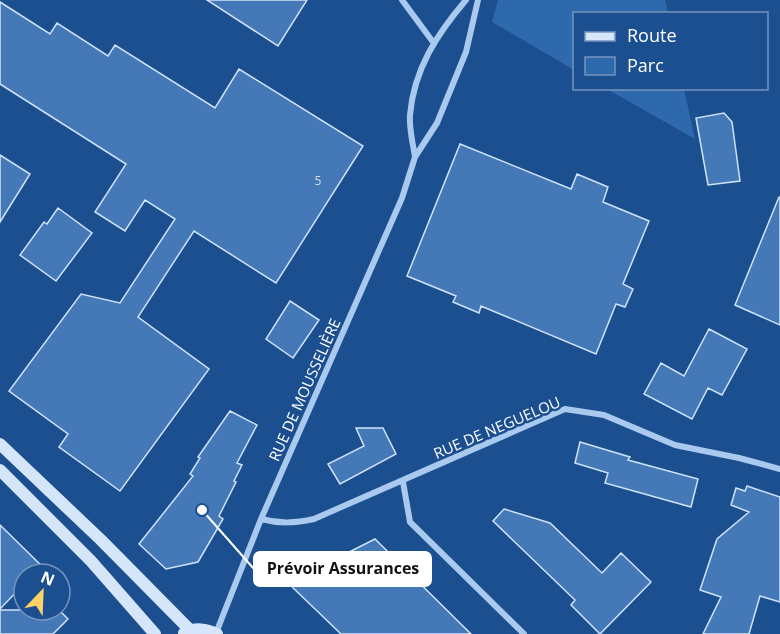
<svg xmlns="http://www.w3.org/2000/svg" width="780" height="634" viewBox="0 0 780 634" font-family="'Open Sans',sans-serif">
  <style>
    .green { fill: #2e69ad }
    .building { fill: #4478b7; stroke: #cfe3fa; stroke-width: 1.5 }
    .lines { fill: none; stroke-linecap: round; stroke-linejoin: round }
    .minor { stroke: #a9c9ee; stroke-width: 6 }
    .secondary { stroke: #d6e6fa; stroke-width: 12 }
    .labels { text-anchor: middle; stroke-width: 5; stroke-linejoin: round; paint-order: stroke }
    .number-label { font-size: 12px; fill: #d0dded }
    .street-label { font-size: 15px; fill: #fff; stroke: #1b4f8f }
    .leader { fill: none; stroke: #fff; stroke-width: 2 }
    .callout-dot { fill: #fff; stroke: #1b4f8f; stroke-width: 2 }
    .callout { fill: #fff; stroke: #fff; stroke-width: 2 }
    .callout-label { font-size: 16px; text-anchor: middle; font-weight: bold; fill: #111 }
  </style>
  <rect width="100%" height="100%" fill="#1b4f8f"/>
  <path class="green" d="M498,0H665L668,13L574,14V70L492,22Z
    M607,89H684L695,139Z"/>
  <path class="building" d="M207,0H307L278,46Z
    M0,2L50,34L57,23L108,56L115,45L215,108L239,69L363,146L276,283L194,231L138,317L209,369L120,491L59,447L68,434L9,391L81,294L120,303L175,219L145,200L125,231L95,212L126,164L0,84Z
    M724,113L732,122L740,181L708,185L696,118Z
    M460,144L571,189L577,174L608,187L603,202L649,221L623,284L633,289L625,307L616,304L596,354L481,306L479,313L453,302L456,296L407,276Z
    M0,155L30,174L0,222Z
    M779,197L780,198V325L735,305Z
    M58,208L92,233L56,281L20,255L44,222L47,224Z
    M290,301L319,320L293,358L266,339Z
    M709,329L747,349L722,395L708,388L692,419L644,394L661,363L684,376Z
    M230,411L257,425L237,463L242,465L234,481L236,482L219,516L223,519L198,562L166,569L139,544L193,476L190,474L200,458L198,457Z
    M356,428H383L396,454L340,484L328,464L364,446Z
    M580,442L630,457L628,460L698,479L691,507L605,483L608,473L575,463Z
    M747,486L780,497V602L760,596L749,634H703L721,597L700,590L717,539L749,512L731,505L736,488L745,491Z
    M504,509L550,523L602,573L621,553L651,582L600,634L571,605L575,600L493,521Z
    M0,525L50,574H24V584L0,609Z
    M375,539L471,634H341L288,583Z
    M0,610H59L68,619L53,634H0Z"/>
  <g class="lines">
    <path class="minor" d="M402,0L433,42
      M415,157C413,144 409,129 410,115C414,69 437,34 466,0
      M403,482L410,522L524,634
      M261,519C280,524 295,523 314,519L565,409L604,415L675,445L739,458L780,469
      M216,633L261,519L402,198L415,157L437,123L466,52L478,0"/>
    <path class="secondary" d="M0,444L101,540L190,630
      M0,470L91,561L155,634
      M184,633C196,627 206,629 217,634"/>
  </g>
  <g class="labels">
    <g class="number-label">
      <text x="318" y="185">5</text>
    </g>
    <g class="street-label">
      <text transform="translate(305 390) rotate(-66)" y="5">RUE DE MOUSSELIÈRE</text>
      <text transform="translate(497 428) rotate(-23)" y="5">RUE DE NEGUELOU</text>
    </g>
  </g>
  <path class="leader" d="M202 510L254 569"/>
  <circle class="callout-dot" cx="202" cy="510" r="6"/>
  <rect class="callout" x="254" y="552" width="177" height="34" rx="6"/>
  <g class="callout-label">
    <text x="343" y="574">Prévoir Assurances</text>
  </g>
  <rect x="573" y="12" width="195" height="78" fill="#1b4f8f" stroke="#7695bc" stroke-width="1.5"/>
  <rect x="585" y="32" width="30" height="9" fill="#d6e6fa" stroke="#7695bc" stroke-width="1.5"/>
  <text x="627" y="42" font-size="18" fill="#ffffff">Route</text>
  <rect x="585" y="57" width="30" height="18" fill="#2e69ad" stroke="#7695bc" stroke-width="1.5"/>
  <text x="627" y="72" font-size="18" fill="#ffffff">Parc</text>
  <g transform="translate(42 592) rotate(23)"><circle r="28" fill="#1b4f8f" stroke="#7695bc" stroke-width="1.5"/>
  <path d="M0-4.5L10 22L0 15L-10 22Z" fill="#ffd166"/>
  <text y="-9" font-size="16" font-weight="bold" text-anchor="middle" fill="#ffffff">N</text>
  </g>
</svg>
